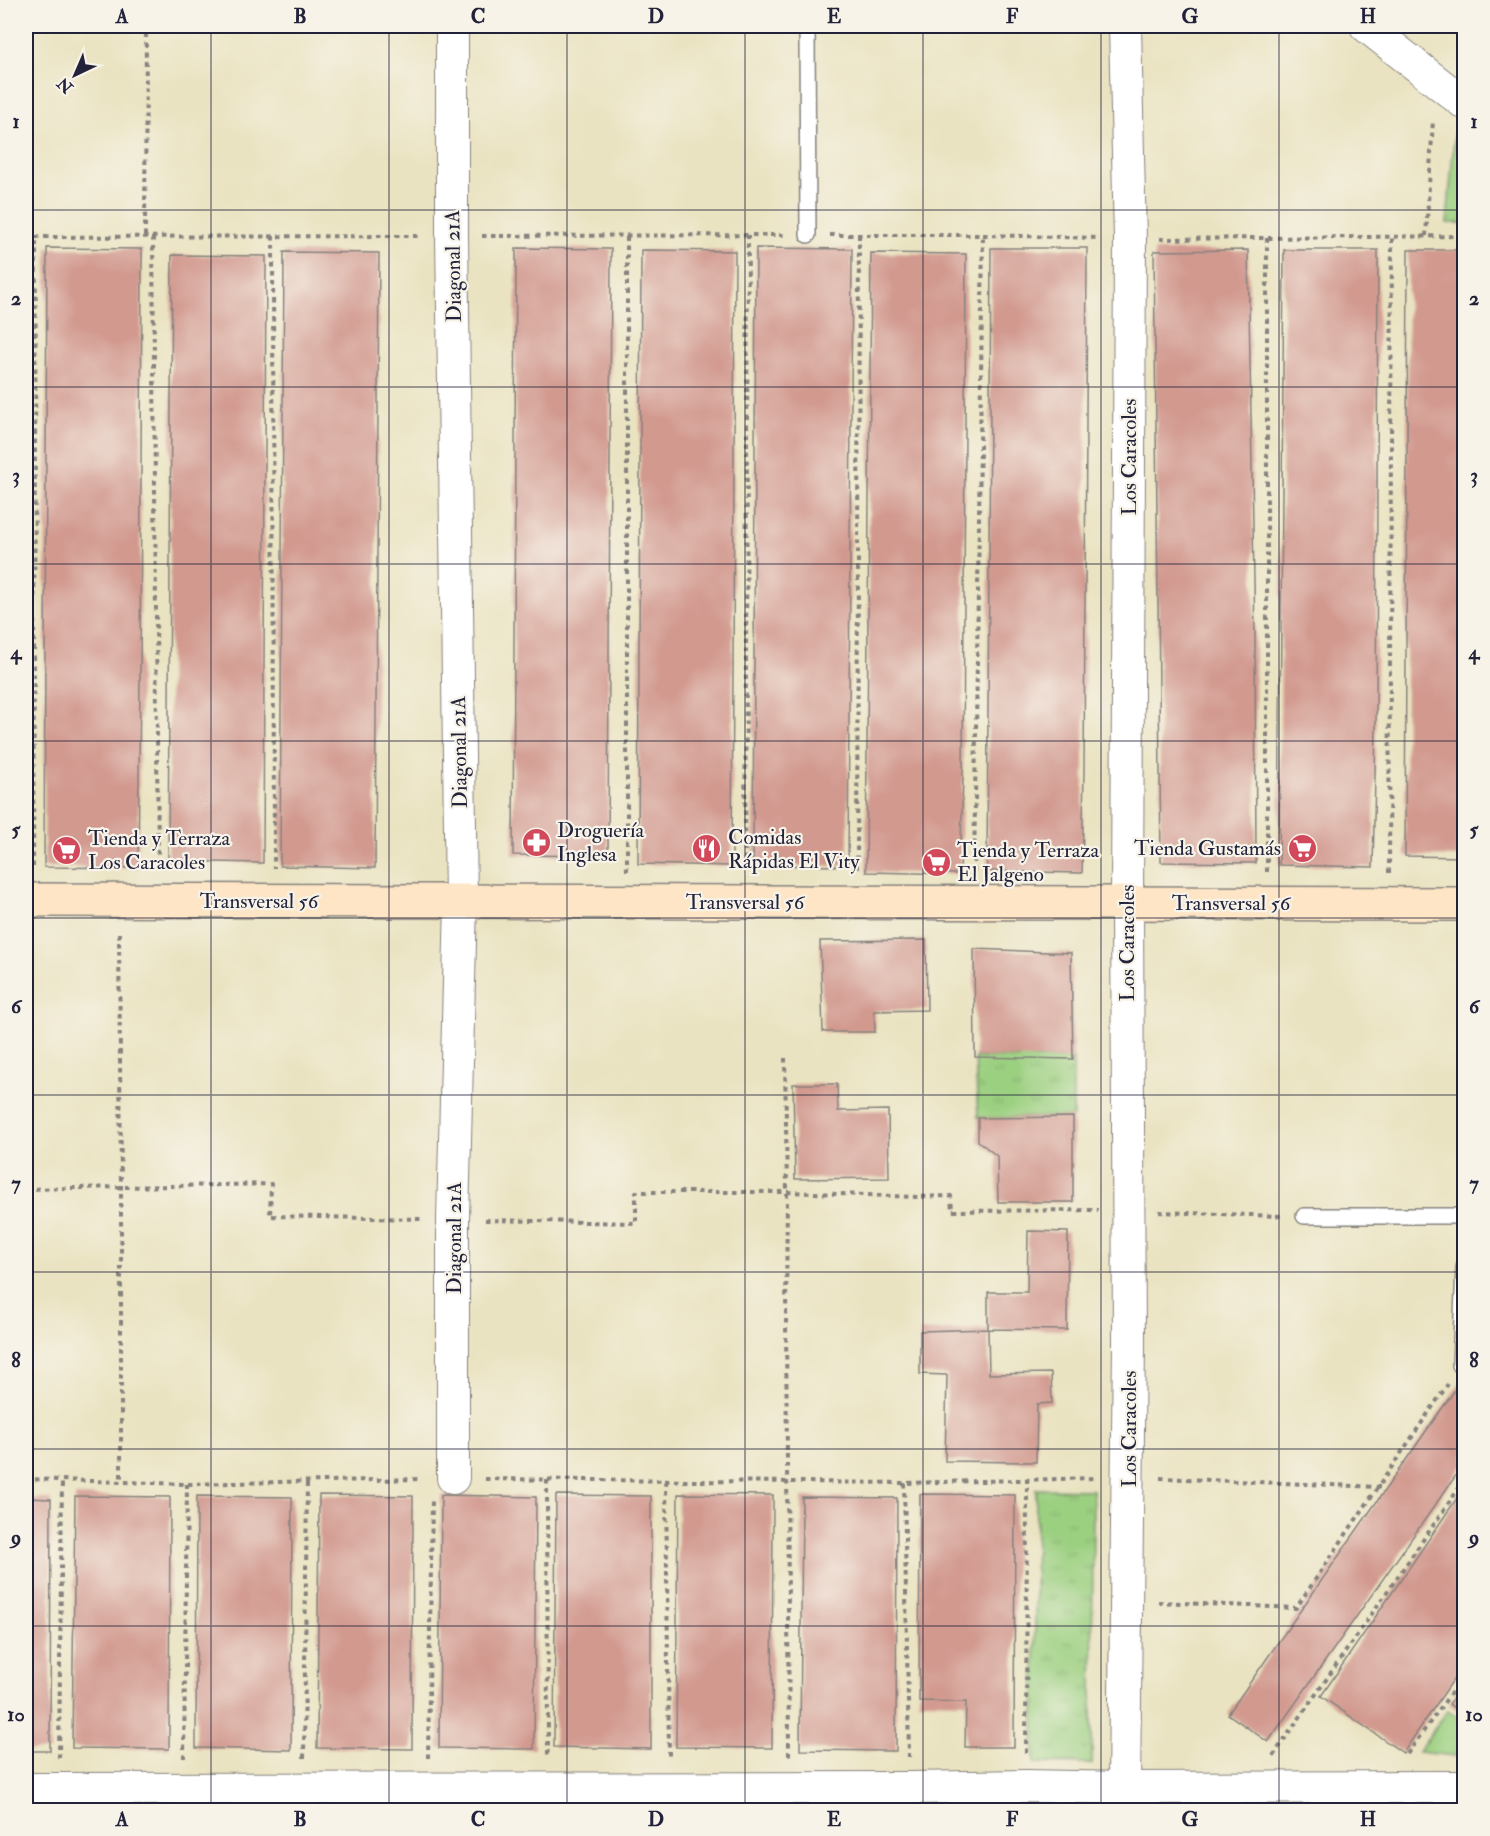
<svg xmlns="http://www.w3.org/2000/svg" width="1490" height="1836" viewBox="0 0 1490 1836" font-family="'IM FELL Double Pica',serif">
  <style>
    .grass { fill: url(#grass-tufts); stroke: #5f795e; stroke-width: 1.5 }
    .garden { fill: #9cd081; stroke: #5f795e; stroke-width: 1.5 }
    .building { fill: #d2998f }
    .lines { fill: none; stroke-linecap: round; stroke-linejoin: round }
    .lane-casing { stroke: #86827e; stroke-width: 18 }
    .street-casing { stroke: #86827e; stroke-width: 34 }
    .secondary-casing { stroke: #86827e; stroke-width: 36 }
    .path { stroke: #86827e; stroke-width: 4; stroke-dasharray: 4.5 4.5; stroke-linecap: butt }
    .lane { stroke: #fff; stroke-width: 15 }
    .street { stroke: #fff; stroke-width: 32 }
    .secondary { stroke: #fde5c5; stroke-width: 33 }
    .grid { fill: none; stroke: #22223b; stroke-width: 1.5; stroke-opacity: 0.55 }
    .labels { text-anchor: middle; stroke-width: 4.5; stroke-linejoin: round; paint-order: stroke }
    .street-label { font-size: 21px; fill: #22223b; stroke: #f7f3e8 }
    .poi-label { font-size: 21px; fill: #22223b; stroke: #f7f3e8; text-anchor: start }
    .neatline { fill: none; stroke: #22223b; stroke-width: 2 }
    .grid-label { font-size: 20px; text-anchor: middle; font-weight: bold; fill: #22223b }
  </style>
  <defs>
    <pattern id="grass-tufts" width="24" height="20" patternUnits="userSpaceOnUse" patternTransform="scale(1.5)"><rect width="24" height="20" fill="#9cd081"/><path d="M3 7l-1-3M5 7V3M7 7l1-3M15 17l-1-3M17 17v-4M19 17l1-3" fill="none" stroke="#86b270"/></pattern>
  </defs>
  <rect width="100%" height="100%" fill="#f7f3e8"/>
  <filter id="ink" filterUnits="userSpaceOnUse"><feTurbulence type="fractalNoise" baseFrequency=".0167" numOctaves="2"/><feDisplacementMap in="SourceGraphic" scale="12" xChannelSelector="R" yChannelSelector="G"/><feConvolveMatrix kernelMatrix="1 2 1 2 8 2 1 2 1" color-interpolation-filters="sRGB"/></filter>
  <filter id="wash" filterUnits="userSpaceOnUse"><feTurbulence type="fractalNoise" baseFrequency=".008" numOctaves="4" result="noise"/><feDisplacementMap in="SourceGraphic" scale="24" xChannelSelector="R" yChannelSelector="G"/><feGaussianBlur stdDeviation="1.35" result="paint"/><feColorMatrix in="noise" values="0 0 0 0 0 0 0 0 0 0 0 0 0 0 0 0 0 1.4 0 .05"/><feComposite in="paint" operator="in"/></filter>
  <g filter="url(#wash)">
    <rect width="100%" height="100%" fill="#eae3c1"/>
    <path class="grass" d="M1455,128L1464,136V223H1447Z
      M975,1057L1073,1059V1117L978,1118Z
      M1036,1489L1093,1490L1092,1764L1034,1763Z"/>
    <path class="garden" d="M1448,1710L1464,1721V1757L1418,1752Z"/>
    <g id="blocks">
      <path class="building" d="M47,248L142,249L140,681L138,868L44,867Z
        M516,248L611,249L608,856L513,855Z
        M756,248L852,249L848,866L753,865Z
        M991,248H1087L1084,771L1082,873L987,871Z
        M641,250L735,251L732,866L638,864Z
        M1248,250L1255,635L1256,863L1161,862L1154,251Z
        M1284,250H1378L1376,729L1373,867L1279,865Z
        M1408,250H1464V857L1405,856Z
        M284,252L379,253L375,868L280,866Z
        M871,253L966,254L963,777L960,874L866,872Z
        M172,255L266,256L263,863L168,861Z
        M926,940L927,1010L874,1011L875,1032H823L820,941Z
        M974,949L1071,953L1073,1059L975,1057Z
        M793,1084H837L838,1111L888,1110L889,1178L795,1179Z
        M1073,1117V1202H998L997,1156L978,1141V1118Z
        M1028,1231L1068,1232L1067,1330L988,1329V1292H1027Z
        M988,1329L989,1374L1051,1373L1052,1403L1037,1404L1036,1462L945,1461L947,1375L920,1374V1331Z
        M1464,1377V1464L1268,1742L1228,1714Z
        M1464,1488V1664L1403,1753L1321,1696Z
        M678,1494L773,1495L772,1748L676,1747Z
        M920,1494L1015,1495L1014,1747H965L966,1702L919,1701Z
        M319,1495L413,1496L412,1749L317,1748Z
        M441,1495L536,1497L534,1749L439,1748Z
        M556,1495L651,1496V1749L554,1747Z
        M75,1496L170,1497L169,1749L72,1748Z
        M197,1496L292,1497L291,1750L196,1748Z
        M802,1497L897,1498L896,1751L800,1750Z
        M26,1498L51,1499L50,1751H26Z
        M1464,1683V1715L1449,1704Z"/>
    </g>
  </g>
  <g filter="url(#ink)">
    <use href="#blocks" fill-opacity="0" stroke="#86827e" stroke-width="1.5"/>
    <g class="lines">
      <defs>
        <path id="lane" d="M807,26L808,235
          M1304,1216H1464
          M1460,1365L1464,1267"/>
        <path id="street" d="M452,26V236L461,902L453,1219V1478
          M1366,26L1464,103
          M1124,1788L1129,1343L1127,903L1130,239L1125,26
          M26,1789L910,1788L1026,1786L1124,1788L1464,1787"/>
        <path id="secondary" d="M26,900L1464,904"/>
      </defs>
      <use href="#lane" class="lane-casing"/>
      <use href="#street" class="street-casing"/>
      <use href="#secondary" class="secondary-casing"/>
      <path class="path" d="M830,235H983L1099,238
        M145,236L146,26
        M273,236L274,868
        M482,236L784,235
        M1426,236L1433,120
        M26,237L421,236
        M153,237L158,867
        M1160,239L1464,236
        M33,867L36,237
        M745,869L748,235
        M857,869L859,235
        M627,871V235
        M974,872L983,235
        M1267,872V238
        M1389,873L1392,237
        M119,933L121,1186V1481
        M785,1058L787,1192L786,1318L789,1756
        M26,1189L271,1184L270,1216L421,1219
        M1159,1212L1281,1216
        M485,1220L636,1223V1192H787L917,1197L951,1196L952,1211L1098,1210
        M1160,1478L1380,1487
        M26,1479L187,1484L421,1479
        M485,1479L904,1483L1095,1478
        M547,1480L548,1757
        M666,1481L669,1757
        M904,1483L909,1757
        M1158,1602L1296,1608L1448,1384
        M1026,1753L1027,1481
        M1407,1754L1464,1675
        M1273,1756L1464,1481
        M59,1758L62,1479
        M184,1758L187,1484
        M304,1758L307,1481
        M428,1758L432,1501"/>
      <use href="#lane" class="lane"/>
      <use href="#street" class="street"/>
      <use href="#secondary" class="secondary"/>
    </g>
  </g>
  <path class="grid" d="M211,26V1810M389,26V1810M567,26V1810M745,26V1810M923,26V1810M1101,26V1810M1279,26V1810M26,210H1464M26,387H1464M26,564H1464M26,741H1464M26,918H1464M26,1095H1464M26,1272H1464M26,1449H1464M26,1626H1464"/>
  <defs>
    <symbol id="pharmacy-disc" viewBox="-11 -11 22 22"><circle r="9.5" fill="#d1495b" stroke="#f7f3e8"/><path d="M-2-6h4v4h4v4h-4v4h-4v-4h-4v-4h4Z" fill="#fff"/></symbol>
    <symbol id="supermarket-disc" viewBox="-11 -11 22 22"><circle r="9.5" fill="#d1495b" stroke="#f7f3e8"/><path d="M-6-5.5h2.5l.6 2H6L4.5 2H-2.5L-4.4-4H-6ZM-1.5 3.2a1.3 1.3 0 1 0 .1 0ZM3 3.2a1.3 1.3 0 1 0 .1 0Z" fill="#fff"/></symbol>
    <symbol id="restaurant-disc" viewBox="-11 -11 22 22"><circle r="9.5" fill="#d1495b" stroke="#f7f3e8"/><path d="M-5-6h1v4h1v-4h1v4h1v-4h1v5L-1.5 .5V6h-2V.5L-5-1ZM5-6V6H3V1.5H1.5Q1.5-4 5-6Z" fill="#fff"/></symbol>
  </defs>
  <g fill-rule="evenodd">
    <use href="#pharmacy-disc" x="520" y="826" width="33" height="33"/>
    <use href="#supermarket-disc" x="1286" y="832" width="33" height="33"/>
    <use href="#restaurant-disc" x="690" y="832" width="33" height="33"/>
    <use href="#supermarket-disc" x="50" y="834" width="33" height="33"/>
    <use href="#supermarket-disc" x="920" y="846" width="33" height="33"/>
  </g>
  <g class="labels">
    <g class="street-label">
      <text transform="translate(453 266) rotate(-91)" y="7">Diagonal 21A</text>
      <text transform="translate(1129 457) rotate(-90)" y="7">Los Caracoles</text>
      <text transform="translate(459 752) rotate(-91)" y="7">Diagonal 21A</text>
      <text x="259" y="908">Transversal 56</text>
      <text x="745" y="909">Transversal 56</text>
      <text x="1231" y="910">Transversal 56</text>
      <text transform="translate(1127 943) rotate(-90)" y="7">Los Caracoles</text>
      <text transform="translate(454 1238) rotate(-90)" y="7">Diagonal 21A</text>
      <text transform="translate(1129 1429) rotate(-90)" y="7">Los Caracoles</text>
    </g>
    <g class="poi-label">
      <text x="557" y="837">Droguería<tspan x="557" dy="24">Inglesa</tspan></text>
      <text x="728" y="844">Comidas<tspan x="728" dy="24">Rápidas El Vity</tspan></text>
      <text x="88" y="845">Tienda y Terraza<tspan x="88" dy="24">Los Caracoles</tspan></text>
      <text x="1281" y="855" text-anchor="end">Tienda Gustamás</text>
      <text x="957" y="857">Tienda y Terraza<tspan x="957" dy="24">El Jalgeno</tspan></text>
    </g>
  </g>
  <rect width="1490" height="1836" fill="none" stroke="#f7f3e8" stroke-width="66"/>
  <g transform="translate(75 75) rotate(224)" stroke="#f7f3e8" stroke-width="4.5" paint-order="stroke">
  <path d="M0-4.5L10 22L0 15L-10 22Z" fill="#22223b"/>
  <text y="-9" font-size="16" font-weight="bold" text-anchor="middle" fill="#22223b">N</text>
  </g>
  <rect x="33" y="33" width="1424" height="1770" class="neatline"/>
  <g class="grid-label">
    <text x="122" y="23">A</text>
    <text x="300" y="23">B</text>
    <text x="478" y="23">C</text>
    <text x="656" y="23">D</text>
    <text x="834" y="23">E</text>
    <text x="1012" y="23">F</text>
    <text x="1190" y="23">G</text>
    <text x="1368" y="23">H</text>
    <text x="16" y="128">1</text>
    <text x="1474" y="128">1</text>
    <text x="16" y="305">2</text>
    <text x="1474" y="305">2</text>
    <text x="16" y="482">3</text>
    <text x="1474" y="482">3</text>
    <text x="16" y="659">4</text>
    <text x="1474" y="659">4</text>
    <text x="16" y="836">5</text>
    <text x="1474" y="836">5</text>
    <text x="16" y="1013">6</text>
    <text x="1474" y="1013">6</text>
    <text x="16" y="1190">7</text>
    <text x="1474" y="1190">7</text>
    <text x="16" y="1367">8</text>
    <text x="1474" y="1367">8</text>
    <text x="16" y="1544">9</text>
    <text x="1474" y="1544">9</text>
    <text x="16" y="1721">10</text>
    <text x="1474" y="1721">10</text>
    <text x="122" y="1826">A</text>
    <text x="300" y="1826">B</text>
    <text x="478" y="1826">C</text>
    <text x="656" y="1826">D</text>
    <text x="834" y="1826">E</text>
    <text x="1012" y="1826">F</text>
    <text x="1190" y="1826">G</text>
    <text x="1368" y="1826">H</text>
  </g>
</svg>
